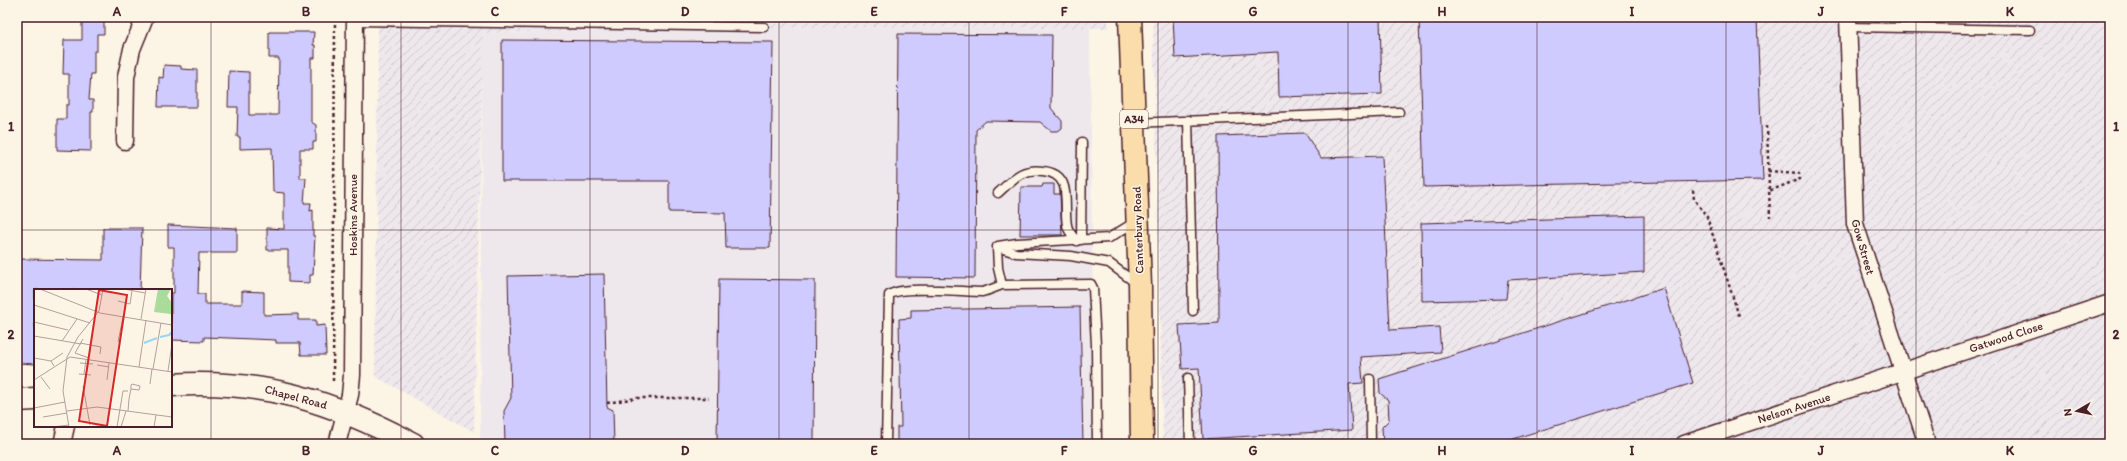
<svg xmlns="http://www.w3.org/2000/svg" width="2127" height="461" viewBox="0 0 2127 461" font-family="Itim,sans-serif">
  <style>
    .built { fill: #eee8ec }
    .industrial { fill: url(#industrial-furrows) }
    .building { fill: #cfcbfe; stroke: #4a1f2b }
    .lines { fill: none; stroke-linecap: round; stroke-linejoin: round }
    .lane-casing { stroke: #4a1f2b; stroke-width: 11 }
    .street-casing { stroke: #4a1f2b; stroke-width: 19 }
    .secondary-casing { stroke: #4a1f2b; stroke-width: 25 }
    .highway-casing { stroke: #4a1f2b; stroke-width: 25 }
    .path { stroke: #4a1f2b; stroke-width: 2.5; stroke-dasharray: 3 3; stroke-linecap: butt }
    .lane { stroke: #fcf5e5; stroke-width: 8 }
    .street { stroke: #fcf5e5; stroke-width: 16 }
    .secondary { stroke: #fcf5e5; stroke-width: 22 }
    .highway { stroke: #faddab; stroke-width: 22 }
    .grid { fill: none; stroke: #4a1f2b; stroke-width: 1; stroke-opacity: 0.55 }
    .labels { text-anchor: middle; stroke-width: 3; stroke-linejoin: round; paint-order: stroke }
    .shield { fill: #fcf5e5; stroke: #7f5f63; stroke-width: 1 }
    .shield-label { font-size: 11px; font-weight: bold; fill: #4a1f2b }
    .street-label { font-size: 12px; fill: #4a1f2b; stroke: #fcf5e5 }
    .inset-river { fill: none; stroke: #99d5fa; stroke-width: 2 }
    .inset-road { fill: none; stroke: #b59f9b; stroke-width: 1 }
    .view { fill: #d62828; fill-opacity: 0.15; stroke: #d62828; stroke-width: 2 }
    .inset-edge { fill: none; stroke: #4a1f2b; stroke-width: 2 }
    .neatline { fill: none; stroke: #4a1f2b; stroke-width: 1.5 }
    .grid-label { font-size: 13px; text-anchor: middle; font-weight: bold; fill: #4a1f2b }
  </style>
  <defs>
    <pattern id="industrial-furrows" width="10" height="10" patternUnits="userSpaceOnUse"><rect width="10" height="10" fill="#eee8ec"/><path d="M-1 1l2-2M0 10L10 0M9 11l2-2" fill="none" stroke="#cec7cb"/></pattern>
  </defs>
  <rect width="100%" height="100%" fill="#fcf5e5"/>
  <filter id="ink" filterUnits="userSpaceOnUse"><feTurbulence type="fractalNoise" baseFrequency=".025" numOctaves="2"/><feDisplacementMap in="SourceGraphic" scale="8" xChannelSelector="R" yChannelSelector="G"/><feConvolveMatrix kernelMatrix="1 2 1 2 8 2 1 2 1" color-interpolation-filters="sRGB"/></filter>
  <g filter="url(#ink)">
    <path class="built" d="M833,27L1090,28L1094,444H480L482,33Z"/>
    <path class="industrial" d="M378,17H1108V28L833,27L483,33L474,432L375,376Z
      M1153,17H2110V444H1163Z"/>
    <path class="building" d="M82,17H104V34H97V51H94V74H91L89,100H93V112H91V151L57,150V119H66V105H69V74H63L64,40H82Z
      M1173,17H1380L1382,94L1279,97L1278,52L1175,58Z
      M1419,17H1757L1763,180L1424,187Z
      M269,32H314L313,45H315V58H311V122L316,125V142H313V149H300V178H306L304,203H311L310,211L313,210V236H315L313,275H310V283L288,282V250H267V228L284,229V193L273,192L272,148L240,149V137H237L238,107H228L229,71L249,72V115H278L279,58H269Z
      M898,34L1052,35L1051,108L1062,121V128L1058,131H1051L1040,122L986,121L976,130L975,278L896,277Z
      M502,40L773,42L770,248H726L725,213L669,212V181H502Z
      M164,65L181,66V69L197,70V107H158L159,77L163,78Z
      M1305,133L1321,158L1382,156L1390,330L1439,327L1441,352L1361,357L1363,383L1349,384L1352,430L1203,439L1199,368L1182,369L1179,325L1219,323L1218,136Z
      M1043,184H1054V194H1060L1062,235H1020L1021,187H1042Z
      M1644,216V272L1508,280L1506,299L1422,301L1421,223Z
      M168,225L237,228V253H199L198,294H205V304H242V291L264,292V315L298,314V320H316V326L325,325L326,355H301L300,343H276V340L204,337V341L171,340V293H174V247H168Z
      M103,228H142L140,290H35V364L17,363V259L103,260Z
      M604,274L607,407L613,410L614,444H505L504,411L511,398L508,276Z
      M719,279L815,280L814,444L717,443Z
      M1664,288L1693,383L1497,444H1383L1382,427L1389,420L1388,400L1380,393L1379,379Z
      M1080,307L1083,444H897V427H901L899,319L911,318V310Z"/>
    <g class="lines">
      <defs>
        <path id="lane" d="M355,21L764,27
          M1848,27L2030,30
          M1188,120L1193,311
          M1134,123L1399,112
          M998,193C1014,179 1020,168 1043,171C1074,174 1063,204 1067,225C1068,232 1073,236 1077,241
          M1081,240L1082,142
          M998,246L1017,243L1109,238L1135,222
          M997,247L998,268L1002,285L1091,284L1093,288L1096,345L1097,444
          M997,247L1016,253L1071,256L1109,263L1137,284
          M1188,378L1190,444
          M1370,379L1371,444
          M886,444L889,295C901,285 963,292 982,292C988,291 996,287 1002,285"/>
        <path id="street" d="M1848,17L1855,224L1927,444
          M125,141L126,77L132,49L145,17
          M62,444L66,426
          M337,444L350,395L352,375L355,17
          M1684,444L2110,303"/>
        <path id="secondary" d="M171,385C264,379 331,401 413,444
          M17,400L35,399"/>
        <path id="highway" d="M1130,17L1140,286L1142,444"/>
      </defs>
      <use href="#lane" class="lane-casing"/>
      <use href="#street" class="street-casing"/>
      <use href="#secondary" class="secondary-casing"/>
      <use href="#highway" class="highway-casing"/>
      <path class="path" d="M1767,126L1770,217
        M1768,171L1799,173L1800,179L1769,191
        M1693,190L1694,199L1707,217L1739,316
        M333,381L335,17
        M607,403L637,398H709
        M352,442L358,444L366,440"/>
      <use href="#lane" class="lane"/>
      <use href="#street" class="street"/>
      <use href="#secondary" class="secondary"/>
      <use href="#highway" class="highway"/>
    </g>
  </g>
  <path class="grid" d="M211,17V444M401,17V444M590,17V444M779,17V444M969,17V444M1158,17V444M1348,17V444M1537,17V444M1726,17V444M1916,17V444M17,230H2110"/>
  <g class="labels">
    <rect class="shield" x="1120" y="110" width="28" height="18" rx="3"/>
    <g class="shield-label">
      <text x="1134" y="123">A34</text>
    </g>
    <g class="street-label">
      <text transform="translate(353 215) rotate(-90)" y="4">Hoskins Avenue</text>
      <text transform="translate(1138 230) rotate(-92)" y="4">Canterbury Road</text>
      <text transform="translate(1863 247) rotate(74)" y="4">Gow Street</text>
      <text transform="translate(2006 337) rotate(-18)" y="4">Gatwood Close</text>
      <text transform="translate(296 397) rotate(15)" y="4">Chapel Road</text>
      <text transform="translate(1794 408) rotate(-18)" y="4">Nelson Avenue</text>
    </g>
  </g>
  <g transform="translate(34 289)">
    <rect width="138" height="138" fill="#fcf5e5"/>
    <path d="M132,0H137L133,7L138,14V26L130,21L128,9Z" fill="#abdb9b"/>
    <path d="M124,0H133L129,13L137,25L120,23Z" fill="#abdb9b"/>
    <path class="inset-river" d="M126,48L135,46L138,43M110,54L123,49"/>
    <path class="inset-road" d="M6,0L66,24L138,36M52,0L68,6M90,0L111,4M84,12L96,15L98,2M0,16L56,34M107,30L112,0M0,33L34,41M0,47L47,55M49,50L41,64L55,69M28,52L43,30M84,53L89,28M46,54L67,58L66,65M0,69L17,72L20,77M17,72L29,64M46,74L59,75M63,76L75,78M105,78L112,31M119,80L127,34M134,82L138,55M45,85L57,86M50,85L52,71M52,86L54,72M7,88L16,100M0,91L36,68L138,83M73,91L75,74M116,95L118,80M49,97L56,136M0,119L31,113M33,122L63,118L138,128M94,122L95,110L97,100V96L98,95L106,97L105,101L97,100M9,128L33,124M18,138L35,136M35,138L29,102L33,68L44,48L65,22L69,0M83,138L89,102H94M87,138L92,122M120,138L122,126"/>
    <path class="view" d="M65,1L93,6L73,137L45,132Z"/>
    <rect width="138" height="138" class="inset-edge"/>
  </g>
  <rect width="2127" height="461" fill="none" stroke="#fcf5e5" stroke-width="44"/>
  <g transform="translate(2077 411) rotate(261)" stroke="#fcf5e5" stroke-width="3" paint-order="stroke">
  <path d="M0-3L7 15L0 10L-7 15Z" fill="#4a1f2b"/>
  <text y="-6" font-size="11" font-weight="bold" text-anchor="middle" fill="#4a1f2b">N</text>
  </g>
  <rect x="22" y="22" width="2083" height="417" class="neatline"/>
  <g class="grid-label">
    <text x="117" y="16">A</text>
    <text x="306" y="16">B</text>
    <text x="495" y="16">C</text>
    <text x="685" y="16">D</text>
    <text x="874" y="16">E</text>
    <text x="1064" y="16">F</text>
    <text x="1253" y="16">G</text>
    <text x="1442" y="16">H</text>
    <text x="1632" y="16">I</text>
    <text x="1821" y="16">J</text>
    <text x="2010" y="16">K</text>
    <text x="11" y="131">1</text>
    <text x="2116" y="131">1</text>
    <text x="11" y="339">2</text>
    <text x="2116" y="339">2</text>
    <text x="117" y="455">A</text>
    <text x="306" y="455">B</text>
    <text x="495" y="455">C</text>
    <text x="685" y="455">D</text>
    <text x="874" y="455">E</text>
    <text x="1064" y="455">F</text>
    <text x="1253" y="455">G</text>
    <text x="1442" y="455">H</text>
    <text x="1632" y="455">I</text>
    <text x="1821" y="455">J</text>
    <text x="2010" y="455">K</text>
  </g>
</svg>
